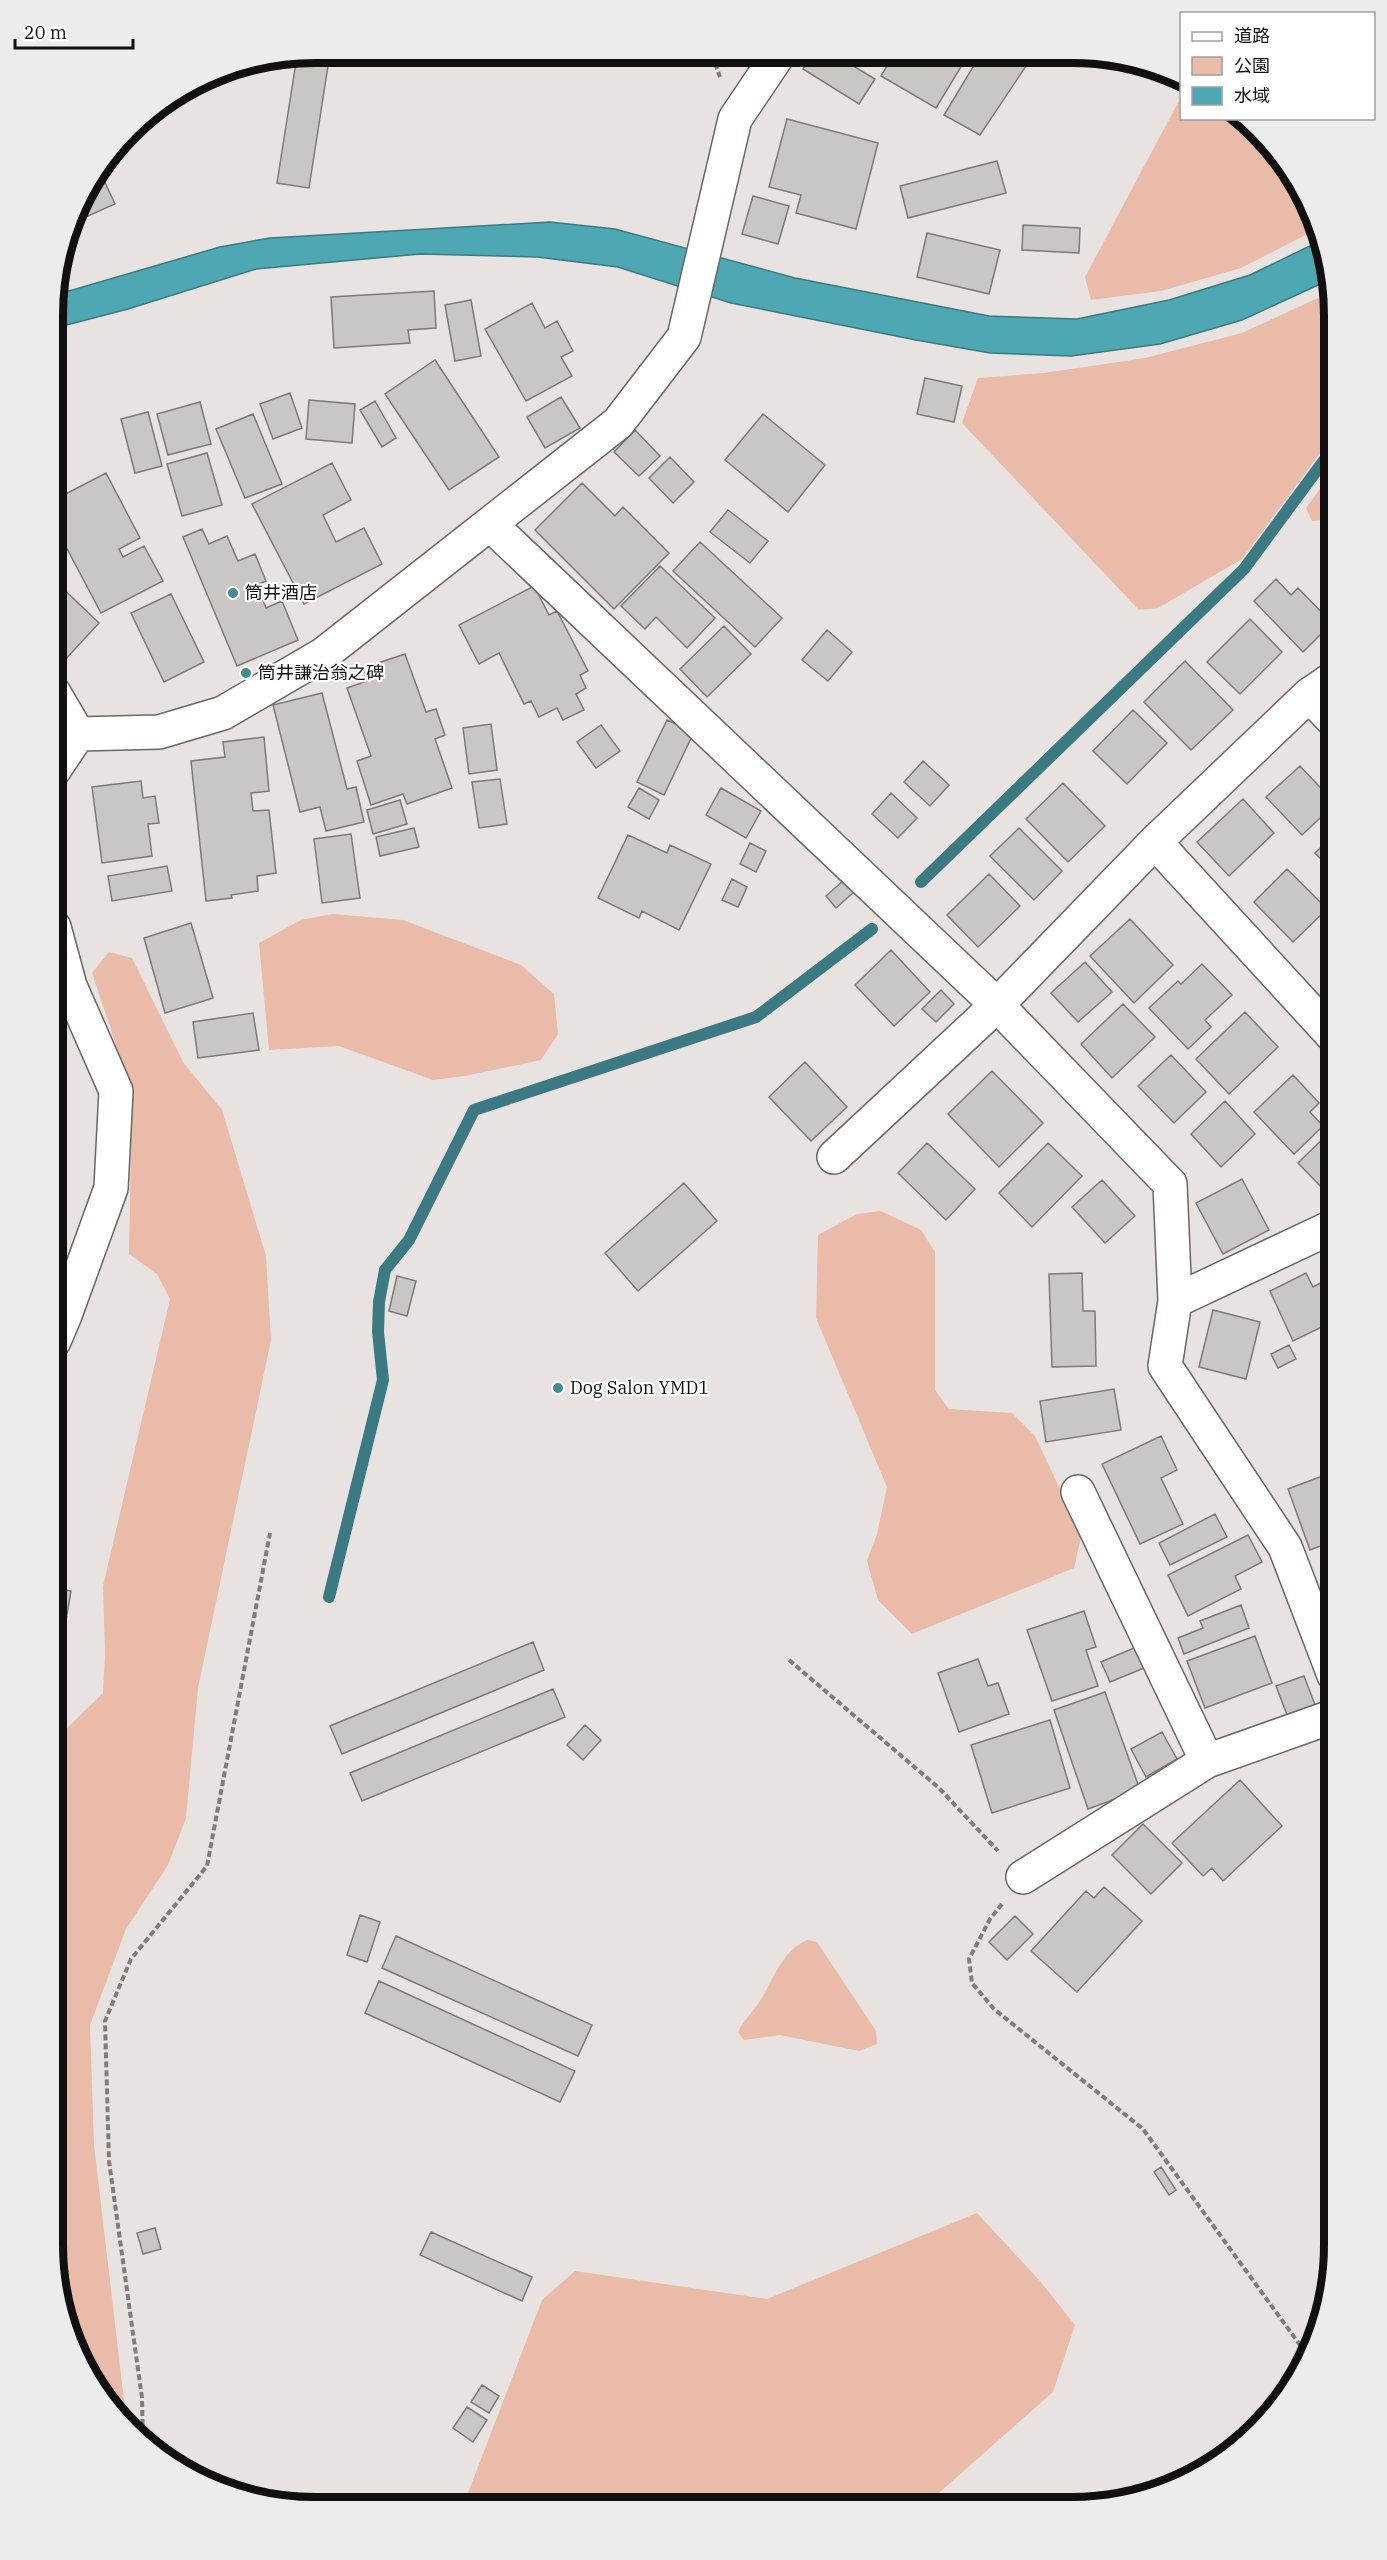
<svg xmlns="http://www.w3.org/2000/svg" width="1387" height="2560" viewBox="0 0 1387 2560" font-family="'IBM Plex Serif','Noto Sans JP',serif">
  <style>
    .green { fill: #eabba8 }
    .water { fill: #4da8b4; stroke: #3b7a82; stroke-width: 1.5 }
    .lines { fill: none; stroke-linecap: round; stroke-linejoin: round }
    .stream { stroke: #3b7a82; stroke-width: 12 }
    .building { fill: #cac6c4; stroke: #7d7978; stroke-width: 1.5 }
    .minor-casing { stroke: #6a6664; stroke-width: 36 }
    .path { stroke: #807c7b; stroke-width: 4; stroke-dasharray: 6 3; stroke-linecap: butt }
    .minor { stroke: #fff; stroke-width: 33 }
    .poi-dot { fill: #438a93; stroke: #fff; stroke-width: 2 }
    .labels { text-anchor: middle; stroke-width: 4.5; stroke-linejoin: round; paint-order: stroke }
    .poi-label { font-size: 18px; fill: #110f0f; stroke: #fff; text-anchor: start }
    .rim { fill: none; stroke: #110f0f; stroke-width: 8 }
  </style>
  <rect width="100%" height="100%" fill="#e8e3e1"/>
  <path class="green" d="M1181,97L1182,118L1246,119L1290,169L1319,228L1241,268L1161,291L1091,300L1085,277Z
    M1331,292L1334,315V434L1242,559L1158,608L1139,610L962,423L978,378L1044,373L1145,358L1242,333Z
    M1334,470V519L1312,521L1306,508Z
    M333,914L403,920L521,965L554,994L558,1034L541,1060L465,1076L433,1080L339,1046L269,1050L259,943L301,920Z
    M109,952L132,958L183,1062L222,1110L266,1256L271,1340L198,1688L186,1818L168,1865L126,1929L90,2025L94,2145L127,2426L97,2391L67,2330L53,2245V1745L62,1733L103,1693L105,1654L103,1586L170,1299L157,1274L129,1254L132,1093L92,973Z
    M881,1211L921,1230L935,1252V1390L949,1409L1012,1413L1035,1436L1070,1510L1081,1537L1074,1568L912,1634L878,1600L867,1561L877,1534L887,1487L816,1318L818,1235L857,1214Z
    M807,1940L817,1942L876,2031L877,2044L859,2051L780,2035L744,2040L738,2032C743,2021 751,2014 758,2004C773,1982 780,1952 807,1940Z
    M977,2213L1040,2281L1075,2325L1053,2392L923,2507L463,2506L542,2300L575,2271L767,2299Z"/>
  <path class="water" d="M550,222L615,229L795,278L989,316L1077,319L1169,300L1250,275L1322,240L1329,280L1242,320L1160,344L1071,356L990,353L916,340L731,303L618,267L537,257L420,254L256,269L128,309L55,328V295L220,247L270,238Z"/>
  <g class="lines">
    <path class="stream" d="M921,882L1244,569L1334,447
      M329,1597L383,1380L378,1332L379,1302L385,1270L409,1240L474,1110L756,1017L872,929"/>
  </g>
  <path class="building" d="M315,52L330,53L309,188L277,183L297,56Z
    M811,56H837L875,79L859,104L803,69Z
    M893,56L967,57L936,108L881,76Z
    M979,57H1032L980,135L944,115Z
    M787,119L878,143L856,229L796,213L801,195L769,187Z
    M997,161L1006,193L908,218L900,186Z
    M100,172L115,204L88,216L80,198Z
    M753,196L789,206L778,244L742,234Z
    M1023,225L1080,228L1079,253L1022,250Z
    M927,233L1000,250L989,294L917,277Z
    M434,291L436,328L408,330L410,343L334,348L331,297Z
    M471,300L481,356L455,361L445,305Z
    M532,303L545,328L557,321L573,351L561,357L572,376L526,401L485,329Z
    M435,360L499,457L449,490L385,394Z
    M925,378L962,386L954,422L917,414Z
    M290,393L302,428L273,439L260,404Z
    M561,397L580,428L545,448L527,417Z
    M309,400L355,404L352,443L306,439Z
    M375,401L396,438L382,447L360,410Z
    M200,402L211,444L168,455L157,414Z
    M148,412L162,466L135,473L121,419Z
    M253,414L282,484L245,498L216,429Z
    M763,414L825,465L788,512L725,460Z
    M635,430L660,456L639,476L614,452Z
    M207,453L222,505L182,516L167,464Z
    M670,457L694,482L673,503L649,478Z
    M332,463L351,500L323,515L336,542L364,528L382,564L304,604L252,504Z
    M106,473L140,538L119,549L123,557L144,546L163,581L101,613L54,524V500Z
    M582,483L615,516L623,507L669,553L614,609L535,530Z
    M728,510L768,541L750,563L710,532Z
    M202,529L209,544L227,536L238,561L255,554L266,581L257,585L266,608L282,601L298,640L237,666L183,537Z
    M700,542L782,618L755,647L673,571Z
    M660,566L715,618L687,648L656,617L645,629L621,606Z
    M1276,579L1291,595L1298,588L1332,623L1303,652L1254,601Z
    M54,580L99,623L63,662L54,654Z
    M534,586L549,615L557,611L588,671L580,675L586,688L576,694L584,710L563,720L557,708L539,717L531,701L524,704L499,653L479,664L459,625Z
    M171,594L204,662L164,682L131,613Z
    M1250,619L1282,652L1240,694L1207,662Z
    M724,626L751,654L707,697L680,669Z
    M827,630L852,652L828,681L802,660Z
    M405,654L426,712L436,709L445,735L435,739L452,788L407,804L403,794L371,805L357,761L371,756L347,688L367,681L363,668Z
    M1185,661L1233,710L1191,750L1144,702Z
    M322,693L347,789L356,787L364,822L326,831L320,807L300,812L273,705Z
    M1133,710L1167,743L1127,784L1093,751Z
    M667,720L694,732L664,795L637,782Z
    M491,724L497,770L469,774L463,728Z
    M601,725L620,751L596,768L577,742Z
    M264,737L269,791L251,793L253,811L269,810L276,873L257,876L258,891L231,895L232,898L206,901L191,761L225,757L223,742Z
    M923,761L949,785L930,806L904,782Z
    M1300,766L1334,802V805L1302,835L1266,797Z
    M500,779L507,824L479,828L472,782Z
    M141,781L143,798L155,796L159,823L148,824L152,856L102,863L92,787Z
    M1063,783L1105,826L1068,862L1026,819Z
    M639,788L659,800L649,819L628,807Z
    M721,788L761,811L746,838L706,815Z
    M891,793L917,818L898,838L872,814Z
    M1243,799L1274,833L1229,876L1197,842Z
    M400,800L407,824L373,834L367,810Z
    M414,828L419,847L380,856L376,837Z
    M1019,828L1062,871L1034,900L990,856Z
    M351,834L360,898L322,903L314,839Z
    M628,835L667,853L670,845L711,864L679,930L642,911L639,918L598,898Z
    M1334,835V872L1315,853Z
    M750,843L766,851L756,872L740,864Z
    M167,866L172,891L112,901L108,876Z
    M1287,869L1327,909L1293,942L1254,902Z
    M989,874L1020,906L978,947L947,915Z
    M732,879L747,887L738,907L722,900Z
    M844,880L854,892L836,908L826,896Z
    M1130,919L1173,965L1134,1003L1090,956Z
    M191,923L213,998L165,1013L144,938Z
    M1334,943V969L1321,956Z
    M891,950L930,992L894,1026L855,985Z
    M1085,962L1112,992L1078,1022L1051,993Z
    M1202,964L1232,995L1205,1020L1211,1027L1188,1049L1149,1008L1178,981L1181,984Z
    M941,990L954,1004L936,1022L922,1009Z
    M1123,1004L1155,1037L1112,1078L1081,1044Z
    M1245,1012L1278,1047L1229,1094L1196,1059Z
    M253,1013L259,1050L198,1058L193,1022Z
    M1171,1055L1206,1092L1174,1123L1138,1086Z
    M805,1062L847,1107L811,1141L769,1097Z
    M992,1071L1043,1123L999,1167L948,1114Z
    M1293,1075L1319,1103L1310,1112L1323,1126L1294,1154L1254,1112Z
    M1225,1101L1255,1134L1221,1167L1191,1134Z
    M1334,1128V1195L1331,1197L1298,1163Z
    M927,1143L975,1189L946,1220L898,1173Z
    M1048,1143L1082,1176L1032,1227L999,1193Z
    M1242,1179L1269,1230L1223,1254L1196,1203Z
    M1102,1180L1135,1216L1105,1243L1072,1207Z
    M684,1183L717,1221L638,1291L605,1253Z
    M1082,1273L1083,1311H1095L1096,1366L1052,1367L1049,1274Z
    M1306,1273L1313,1287L1334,1276V1321L1293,1341L1270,1291Z
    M397,1276L416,1281L407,1316L389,1311Z
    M1213,1310L1260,1322L1246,1379L1199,1367Z
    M1289,1345L1296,1359L1278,1368L1271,1354Z
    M1114,1389L1121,1430L1046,1442L1040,1401Z
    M1161,1436L1177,1470L1161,1478L1183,1524L1140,1544L1102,1464Z
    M1333,1472L1334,1541L1310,1550L1288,1489Z
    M1215,1514L1227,1537L1170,1565L1159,1543Z
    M1248,1535L1262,1562L1235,1576L1241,1589L1188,1616L1168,1575Z
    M53,1588L71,1591L63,1637L53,1636Z
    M1241,1605L1249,1628L1184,1654L1178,1638L1203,1628L1200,1621Z
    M1084,1611L1096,1647L1086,1650L1098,1686L1052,1701L1027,1630Z
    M1255,1636L1272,1683L1205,1708L1187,1661Z
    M533,1642L544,1670L342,1754L330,1726Z
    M1141,1645L1149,1666L1110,1682L1101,1662Z
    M978,1659L988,1686L998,1683L1009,1714L959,1732L938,1673Z
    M1304,1676L1317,1710L1289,1720L1276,1686Z
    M553,1689L565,1717L362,1801L350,1773Z
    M1105,1692L1140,1790L1088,1809L1054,1710Z
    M1050,1720L1070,1788L992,1813L971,1745Z
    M585,1725L601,1740L583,1760L567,1745Z
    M1162,1732L1177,1759L1146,1777L1131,1749Z
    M1240,1780L1282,1826L1223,1881L1212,1868L1203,1876L1172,1843Z
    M1143,1824L1182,1863L1151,1894L1112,1855Z
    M1104,1887L1142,1921L1077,1992L1031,1951L1086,1891L1094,1898Z
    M360,1915L380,1922L367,1962L347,1955Z
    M1015,1916L1033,1934L1007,1960L989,1942Z
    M396,1936L592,2025L578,2056L382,1968Z
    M379,1981L575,2071L560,2102L365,2013Z
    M1161,2167L1176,2190L1169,2195L1154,2172Z
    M155,2228L161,2249L143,2254L137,2233Z
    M431,2232L532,2277L522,2301L420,2255Z
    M482,2385L499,2396L489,2413L471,2402Z
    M467,2407L487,2420L473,2442L453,2428Z"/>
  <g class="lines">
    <defs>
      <path id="minor" d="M491,525L997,1005L834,1157
        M54,693L78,734
        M1309,695L1334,721
        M78,734L159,732L223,713L324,654L618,423L684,337L735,119L778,55
        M54,770L78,734
        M1155,842L1334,1037
        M1175,1301L1334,1226
        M54,1341L65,1315L111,1188L116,1091L70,986L54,927
        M1078,1492L1207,1761
        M1334,1675L1285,1547L1165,1366L1175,1301L1170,1184L997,1005L1155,842L1309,695L1334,678
        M1023,1877L1207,1761L1334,1716"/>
    </defs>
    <use href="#minor" class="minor-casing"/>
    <path class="path" d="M712,55L720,77
      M789,1660L939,1788L998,1851
      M1002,1904L990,1919L969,1959L972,1983L994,2009L1143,2129L1308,2356
      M143,2443L142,2398L109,2161L105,2021L131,1959L207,1866L270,1533"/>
    <use href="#minor" class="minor"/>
  </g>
  <g class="poi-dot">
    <circle cx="233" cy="593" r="6"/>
    <circle cx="246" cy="673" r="6"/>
    <circle cx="558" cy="1388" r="6"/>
  </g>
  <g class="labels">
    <g class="poi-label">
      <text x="245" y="599">筒井酒店</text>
      <text x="258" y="679">筒井謙治翁之碑</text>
      <text x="570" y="1394">Dog Salon YMD1</text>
    </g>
  </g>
  <path d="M0 0H1387V2560H0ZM315 63H1072A252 252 0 0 1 1324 315V2245A252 252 0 0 1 1072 2497H315A252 252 0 0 1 63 2245V315A252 252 0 0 1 315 63Z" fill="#ececec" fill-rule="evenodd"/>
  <path class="rim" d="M315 63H1072A252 252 0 0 1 1324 315V2245A252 252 0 0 1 1072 2497H315A252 252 0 0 1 63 2245V315A252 252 0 0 1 315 63Z"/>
  <rect x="1180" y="12" width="195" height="108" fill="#ffffff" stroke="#a09f9f" stroke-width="1.5"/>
  <rect x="1192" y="32" width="30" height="9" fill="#ffffff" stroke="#a09f9f" stroke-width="1.5"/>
  <text x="1234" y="42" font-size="18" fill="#110f0f">道路</text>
  <rect x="1192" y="57" width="30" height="18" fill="#eabba8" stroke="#a09f9f" stroke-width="1.5"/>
  <text x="1234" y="72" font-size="18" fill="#110f0f">公園</text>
  <rect x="1192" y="87" width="30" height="18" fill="#4da8b4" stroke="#a09f9f" stroke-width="1.5"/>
  <text x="1234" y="102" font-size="18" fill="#110f0f">水域</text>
  <path d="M15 39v9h118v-9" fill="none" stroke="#110f0f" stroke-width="3"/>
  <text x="24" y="39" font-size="18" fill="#110f0f" stroke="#ffffff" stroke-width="4.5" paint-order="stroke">20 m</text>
</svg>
